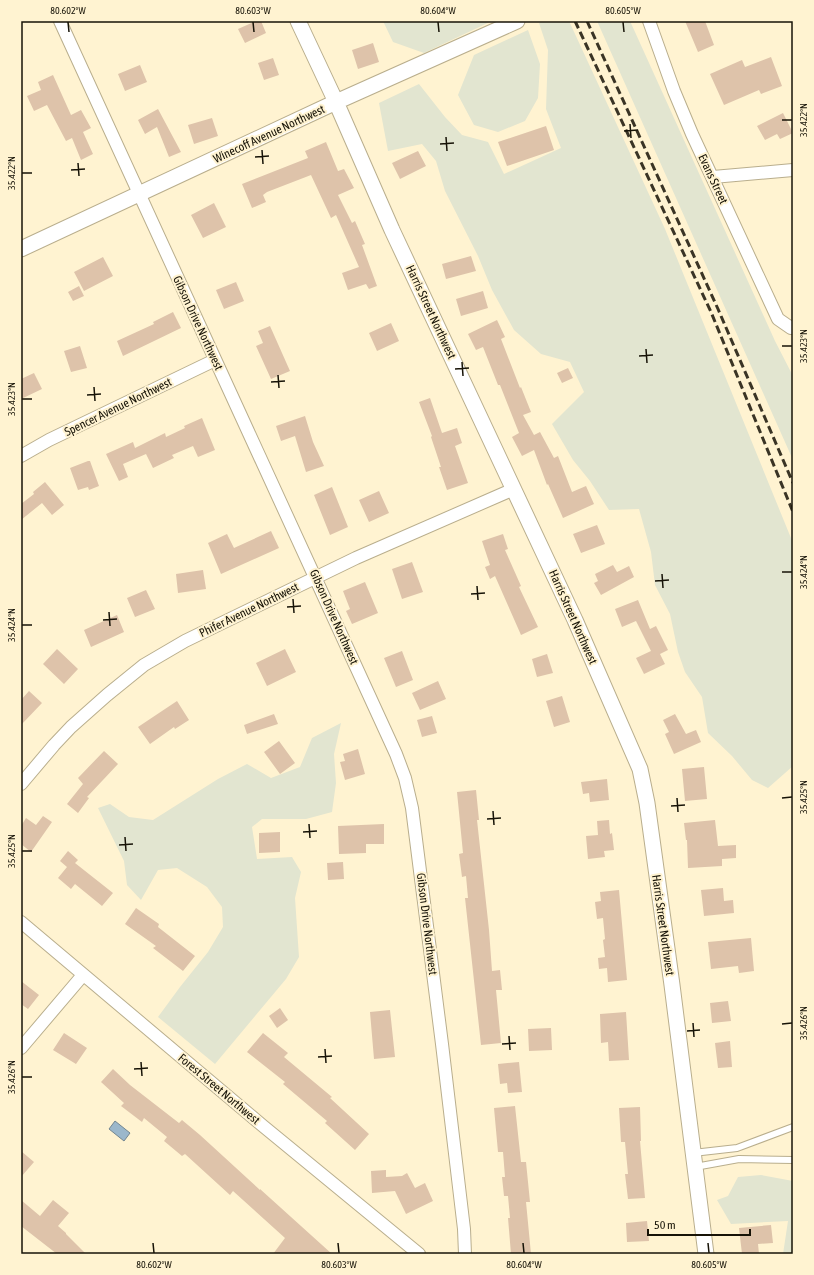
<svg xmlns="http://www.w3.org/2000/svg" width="814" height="1275" viewBox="0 0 814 1275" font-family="'Asap Condensed',sans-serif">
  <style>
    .green { fill: #e2e5d0 }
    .water { fill: #9bb7cb; stroke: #738690 }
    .building { fill: #dec3aa }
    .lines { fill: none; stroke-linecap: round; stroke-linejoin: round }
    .service-casing { stroke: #b9ae8d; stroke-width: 8 }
    .minor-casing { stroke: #b9ae8d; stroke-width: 14 }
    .tertiary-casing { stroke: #b9ae8d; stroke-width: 17 }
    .service { stroke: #fff; stroke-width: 6 }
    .minor { stroke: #fff; stroke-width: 12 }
    .tertiary { stroke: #fff; stroke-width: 15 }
    .rail { stroke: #3a3425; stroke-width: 3; stroke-dasharray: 8 4; stroke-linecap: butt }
    .ticks { fill: none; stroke: #171307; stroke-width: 1.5 }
    .labels { text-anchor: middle; stroke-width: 4; stroke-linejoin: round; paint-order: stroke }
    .street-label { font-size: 12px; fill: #171307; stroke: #fff3d1 }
    .neatline { fill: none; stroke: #171307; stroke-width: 1.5 }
    .ticks-label { font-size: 10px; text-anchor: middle; fill: #171307 }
  </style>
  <rect width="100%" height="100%" fill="#fff3d1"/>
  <path class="green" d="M383,21H492L424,53L393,42Z
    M542,21H569L665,229L793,543V766L768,788L752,780L732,756L708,733L702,697L685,672L678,652L670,614L655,585L651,552L639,509L609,510L590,481L573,460L552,424L584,392L570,362L541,354L514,330L492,290L478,256L445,191L436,161L422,144L388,151L379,103L419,84L445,117L462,135L488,142L504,174L561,148L546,109L548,50L539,23Z
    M597,21H630L775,341L793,376V460Z
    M528,30L540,64L538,98L525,121L498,132L474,125L458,95L474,55Z
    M341,723L334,754L336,783L332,812L306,819H262L252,827L257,859L292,857L301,872L295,898L299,957L286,979L215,1064L158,1017L180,987L208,952L223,927L222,907L207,887L177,868L158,870L141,900L127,885L124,861L98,808L110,804L129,817L153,820L218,779L247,764L271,778L300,767L312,738Z
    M761,1175L793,1181V1254H783L788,1221L731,1224L717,1200L728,1196L738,1177Z"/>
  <path class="water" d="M115,1121L130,1133L124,1141L109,1129Z"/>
  <path class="building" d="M256,21H261L266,33L245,43L238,29Z
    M685,21H705L714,45L698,52Z
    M373,43L379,62L358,69L352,50Z
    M771,57L782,86L761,94L759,90L724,105L710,74L742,60L745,67Z
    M273,58L279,75L264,80L258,63Z
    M140,65L147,82L125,91L118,74Z
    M53,75L71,115L81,110L91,128L83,132L93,154L81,160L72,138L66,141L47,105L34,111L27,96L41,90L38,82Z
    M158,109L181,152L169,157L157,127L145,134L138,120Z
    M783,113L793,133L780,139L777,134L765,140L757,126Z
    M212,118L218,136L194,144L188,125Z
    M546,126L554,150L507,166L498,142Z
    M326,142L338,171L344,169L354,188L338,195L352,223L355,221L365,244L362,245L377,286L369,289L366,284L348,290L342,273L359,267L336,215L331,218L311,175L267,192L263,195L266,202L252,208L242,184L308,158L305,151Z
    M418,151L426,166L400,179L392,163Z
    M214,203L226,227L203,238L191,215Z
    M471,256L476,271L446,279L442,264Z
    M103,257L113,276L84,291L74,272Z
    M236,282L244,301L224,309L216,290Z
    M79,286L84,296L73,301L68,292Z
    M483,291L488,308L461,316L456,299Z
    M173,312L181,328L123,356L117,341L154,324L153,322Z
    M497,320L505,337L501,339L520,388L521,387L531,412L523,415L534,435L540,432L554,458L558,456L572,492L586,486L594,504L563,518L548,484L547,485L534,450L522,456L512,437L519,433L500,385H498L483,347L476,350L468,334Z
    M391,323L399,341L377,351L369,333Z
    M270,326L290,371L271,379L256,346L263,343L258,331Z
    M80,346L87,368L71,372L64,351Z
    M568,368L573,378L562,383L557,373Z
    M34,373L42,389L21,399V379Z
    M430,398L442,433L457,428L462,443L455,446L468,483L447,490L439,467H441L431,437L432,436L419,402Z
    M305,416L313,442L324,466L306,472L295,436L281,441L276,426Z
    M202,418L215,450L198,457L193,446L172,455L174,458L153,468L146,454L123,464L128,477L119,481L106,454L133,442L135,448L165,433L166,437L185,428L184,426Z
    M88,461H90L99,486L89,490L88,487L78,490L70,468Z
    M45,482L64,505L52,515L42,503L21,520V504L34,494L33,492Z
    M332,487L348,527L330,535L314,495Z
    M379,491L389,513L369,522L359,500Z
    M597,525L605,544L581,553L573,534Z
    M271,531L279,548L221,574L208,543L227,534L234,548Z
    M503,534L508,549L505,550L521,586L519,587L538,627L521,635L495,576L490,579L485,567L490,565L482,541Z
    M412,562L423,592L402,599L392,569Z
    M613,565L617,572L629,566L634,577L601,595L594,583L598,581L595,574Z
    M203,570L206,589L178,593L176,574Z
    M365,582L378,613L352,624L346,611L350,609L343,591Z
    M146,590L155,609L135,617L127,598Z
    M638,600L650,629L656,626L668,650L660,654L665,664L644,674L636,658L651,651L636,621L622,627L615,609Z
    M117,615L124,632L91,647L84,630Z
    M57,649L78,669L64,684L43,664Z
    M285,649L296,672L267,686L256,663Z
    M402,651L413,680L396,687L384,658Z
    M547,654L553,673L537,677L532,659Z
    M438,681L446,699L420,710L412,693Z
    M29,691L42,703L21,725V700Z
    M562,696L570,722L554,727L546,701Z
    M177,701L189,720L175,729L174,727L150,744L138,727Z
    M274,714L278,724L247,734L244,725Z
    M675,714L686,734L696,730L701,742L674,754L665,734L669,732L663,720Z
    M432,716L437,733L422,737L417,720Z
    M279,741L295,763L280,774L264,752Z
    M358,749L365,774L345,780L340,762L345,761L343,754Z
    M104,751L118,764L87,797L89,798L78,813L67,804L83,784L78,778Z
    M704,767L707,799L685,801L682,769Z
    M607,779L609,800L590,802L589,793L583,794L581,782Z
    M476,790L479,820H477L489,930L492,971L500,970L502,990H496L501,1043L481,1045L465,898H468L466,876L462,877L459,854L463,853L457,792Z
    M43,816L52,822L31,852L21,844V826L26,818L36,825Z
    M609,820L610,834L612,833L614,850L604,851L605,857L588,859L586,836L598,835L597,821Z
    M715,820L718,846L736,845V858L722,859V866L688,868L687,840H686L684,823Z
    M384,824V844H366V853L339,854L338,826Z
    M280,832V852L259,853V833Z
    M68,851L78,860L75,863L113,893L102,906L75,884L71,889L58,878L67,867L60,861Z
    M343,862L344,879L328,880L327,863Z
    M723,888L724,901L733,900L734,913L704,916L701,890Z
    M619,890L627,980L608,982L607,968L599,969L598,958L605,957L603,940L605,939L603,918L597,919L595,902L601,901L600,892Z
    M136,908L159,924L158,927L195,956L183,971L153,948L156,946L125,924Z
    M751,938L754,971L739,973L738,966L711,969L708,942Z
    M21,981L39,995L28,1009L21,1004Z
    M728,1001L731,1021L712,1023L710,1003Z
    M280,1008L288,1020L277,1028L269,1016Z
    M390,1010L395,1057L374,1059L370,1012Z
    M626,1012L629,1060L609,1061L608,1042L601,1043L600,1014Z
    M551,1028L552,1050L529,1051L528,1029Z
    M64,1033L87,1048L76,1064L53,1050Z
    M263,1033L288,1053L284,1057L332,1097L330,1098L369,1134L355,1150L325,1123L327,1121L283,1084L285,1082L247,1052Z
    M730,1041L732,1067L718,1068L715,1043Z
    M519,1062L522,1092L508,1093L507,1083L500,1084L498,1064Z
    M113,1069L130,1085L179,1123L182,1120L200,1135L260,1190V1189L332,1254H273L285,1238L233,1191L230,1195L185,1154L182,1156L164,1141L167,1137L144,1118L142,1122L121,1106L124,1103L101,1082Z
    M515,1106L521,1162H526L530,1202H526L531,1254H511L508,1218H510L508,1196H504L502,1177H505L503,1152H498L494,1108Z
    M640,1107L641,1141H640L645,1198L628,1199L625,1174H628L625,1142H621L619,1108Z
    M21,1151L34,1162L21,1177Z
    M386,1170V1177L402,1176L407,1173L415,1188L425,1183L433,1201L406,1214L395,1191L372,1193L371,1171Z
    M21,1200L40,1216L53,1200L69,1213L58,1226L66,1233V1234L86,1254H57L21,1226Z
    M647,1221L649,1241L627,1242L626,1223Z
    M771,1225L773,1243L758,1244L759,1254H742L739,1228Z"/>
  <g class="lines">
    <defs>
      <path id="service" d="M693,1153L737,1148L793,1127
        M695,1167L739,1159L793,1160"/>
      <path id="minor" d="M60,21C171,266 285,509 396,754L405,778L412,808L442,1044L464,1229L465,1254
        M649,21L674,91L692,134L778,319L791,328H793
        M713,177L793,170
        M21,456L49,440L215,360
        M21,784L54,745L71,727L107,695L144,665L185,641L356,558L514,489
        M21,922L263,1126L419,1254
        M21,1048L83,975"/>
      <path id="tertiary" d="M298,21L336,102L392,230L575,620L640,769L647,803L672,985L706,1254
        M21,249L336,102L517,21"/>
    </defs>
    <use href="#service" class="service-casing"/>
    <use href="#minor" class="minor-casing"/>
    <use href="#tertiary" class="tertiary-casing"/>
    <use href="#service" class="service"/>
    <use href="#minor" class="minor"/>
    <use href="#tertiary" class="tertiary"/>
    <path class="rail" d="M575,21L711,312L793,512
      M587,21L718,309L793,483"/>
  </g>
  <path class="ticks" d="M68,22L69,32M253,22L254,32M438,22L439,32M623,22L624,32M782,120H792M630,124L631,138M624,131L638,130M446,137L447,151M440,144L454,143M262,150L263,164M255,157L269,156M78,163L79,176M71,170L85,169M22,173H32M782,346H792M646,349L647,363M639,356L653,355M462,362L463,376M455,369L469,368M278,375L279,388M271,382L285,381M94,387L95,401M87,395L101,394M22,399H32M782,572H792M662,574L663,588M655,581L669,580M477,586L478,600M471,594L485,593M293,599L294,613M287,607L301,606M109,612L110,626M103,620L117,619M22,625H32M677,798L678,812M782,798L792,797M671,806L685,805M493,811L494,825M487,819L501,818M309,824L310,838M303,832L317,831M125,837L126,851M119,845L133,844M22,851H32M693,1023L694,1037M782,1024L792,1023M687,1031L700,1030M509,1036L510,1050M502,1044L516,1043M325,1049L326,1063M318,1057L332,1056M141,1062L142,1076M134,1069L148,1068M22,1077H32M153,1243L154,1253M338,1243L339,1253M523,1243L524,1253M708,1243L709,1253"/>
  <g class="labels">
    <g class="street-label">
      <text transform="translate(269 134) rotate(-25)" y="4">Winecoff Avenue Northwest</text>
      <text transform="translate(713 179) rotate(65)" y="4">Evans Street</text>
      <text transform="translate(431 312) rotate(65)" y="4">Harris Street Northwest</text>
      <text transform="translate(198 323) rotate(65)" y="4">Gibson Drive Northwest</text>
      <text transform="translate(118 407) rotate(-26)" y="4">Spencer Avenue Northwest</text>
      <text transform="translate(249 610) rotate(-26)" y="4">Phifer Avenue Northwest</text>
      <text transform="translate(334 617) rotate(66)" y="4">Gibson Drive Northwest</text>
      <text transform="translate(573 617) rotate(66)" y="4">Harris Street Northwest</text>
      <text transform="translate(427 924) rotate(83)" y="4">Gibson Drive Northwest</text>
      <text transform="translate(663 925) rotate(82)" y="4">Harris Street Northwest</text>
      <text transform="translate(219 1089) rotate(40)" y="4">Forest Street Northwest</text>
    </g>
  </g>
  <rect width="814" height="1275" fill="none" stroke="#fff3d1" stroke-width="44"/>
  <path d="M648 1229v6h102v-6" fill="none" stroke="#171307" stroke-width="2"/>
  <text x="654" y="1229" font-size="12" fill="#171307" stroke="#fff3d1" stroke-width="3" paint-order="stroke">50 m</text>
  <rect x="22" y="22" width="770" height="1231" class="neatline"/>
  <g class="ticks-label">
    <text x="68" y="14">80.602°W</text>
    <text x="253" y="14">80.603°W</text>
    <text x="438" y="14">80.604°W</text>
    <text x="623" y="14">80.605°W</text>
    <text transform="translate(803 120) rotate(-90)" y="4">35.422°N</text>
    <text transform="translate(11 173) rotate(-90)" y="4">35.422°N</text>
    <text transform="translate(803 346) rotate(-90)" y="4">35.423°N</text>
    <text transform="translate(11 399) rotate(-90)" y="4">35.423°N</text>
    <text transform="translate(803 572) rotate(-90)" y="4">35.424°N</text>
    <text transform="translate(11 625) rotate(-90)" y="4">35.424°N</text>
    <text transform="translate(803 797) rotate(-90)" y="4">35.425°N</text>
    <text transform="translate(11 851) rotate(-90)" y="4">35.425°N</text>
    <text transform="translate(803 1023) rotate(-90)" y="4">35.426°N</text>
    <text transform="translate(11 1077) rotate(-90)" y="4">35.426°N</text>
    <text x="154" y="1268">80.602°W</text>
    <text x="339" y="1268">80.603°W</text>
    <text x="524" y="1268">80.604°W</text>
    <text x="709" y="1268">80.605°W</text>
  </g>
</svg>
